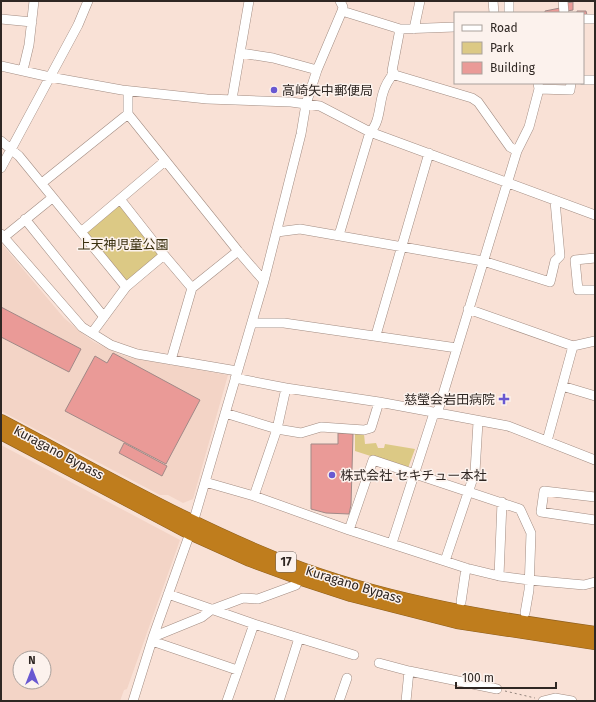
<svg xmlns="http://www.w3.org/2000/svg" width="596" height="702" viewBox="0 0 596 702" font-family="'Fira Sans','Noto Sans JP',sans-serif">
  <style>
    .built { fill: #f3d4c6; fill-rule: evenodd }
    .green { fill: #dcc985 }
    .building { fill: #ea9a97; stroke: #a18987 }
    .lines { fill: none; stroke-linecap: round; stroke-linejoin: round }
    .minor-casing { stroke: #a28c82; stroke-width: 10 }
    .highway-casing { stroke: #8d5f1f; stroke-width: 14 }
    .path { stroke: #92837b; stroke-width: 1; stroke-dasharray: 2 3; stroke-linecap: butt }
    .minor { stroke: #fff; stroke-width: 9 }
    .highway { stroke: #bf7d1d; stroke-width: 13 }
    .poi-dot { fill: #6958d1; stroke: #fcf2ed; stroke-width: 1.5 }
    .labels { text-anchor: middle; stroke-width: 3; stroke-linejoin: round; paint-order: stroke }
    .shield { fill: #fcf2ed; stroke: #6c6460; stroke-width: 1 }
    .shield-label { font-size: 12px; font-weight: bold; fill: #2f2723 }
    .poi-label { font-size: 13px; fill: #2f2723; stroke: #fcf2ed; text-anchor: start }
    .park-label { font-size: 13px; fill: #382f0e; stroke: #fcf2ed }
    .street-label { font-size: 13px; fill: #2f2723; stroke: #fcf2ed }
  </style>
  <rect width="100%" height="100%" fill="#f9e1d6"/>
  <path class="built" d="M1,243L64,318L83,334L94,342L119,354L131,358L228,375L193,499L183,503L168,495H160L1,411Z
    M1,445L180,540L127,689L124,690L120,701H1ZM20,658H44V682H20Z"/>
  <path class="green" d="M117,206H120L158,253V256L128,281H125L86,234L87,231Z
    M355,433L364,434L365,444L376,443L378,448H384L385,444L415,449L408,468L355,451Z"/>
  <path class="building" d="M573,2V10L567,11L566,3Z
    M560,8V13H545V11Z
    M577,11H586L587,15H583V13H577Z
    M1,307L81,349L69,372L1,337Z
    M113,353L200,400L166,464L65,411L95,356L107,363Z
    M338,433L353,434L351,505L349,514L326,513L311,509V444H338Z
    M124,443L167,466L162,476L119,453Z"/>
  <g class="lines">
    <defs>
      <path id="minor" d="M493,1L494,13
        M509,1V13
        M563,1L564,13
        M342,11L400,29L455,27
        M1,19L32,22
        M583,19H595
        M400,29L392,71L395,75L472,98L478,102L510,147L517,151
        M414,29L420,1
        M241,53L273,58L317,70
        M1,66L50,77L122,90L207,99L291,102L320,106L370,132L595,215
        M23,70L29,45L34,1
        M583,80H595
        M539,89L570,90L571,83
        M128,91V114L238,251L264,281
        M232,99L249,1
        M1,141L19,156L126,287
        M1,168L78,25L88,1
        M42,183L128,114
        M120,199L164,255L192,288
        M25,219L104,317
        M81,232L165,161
        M277,232L300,229L483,261L550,282L555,261L560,256L555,201
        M1,234L82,327L111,345L137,354L237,371
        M339,235L370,132C380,123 379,105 383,93C385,86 389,79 394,73
        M4,237L52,198
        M595,258L575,260L578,290H595
        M468,309L573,346L595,341
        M252,323H284L457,348
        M92,333L126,287L164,255
        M376,335L429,153
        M171,360L192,288L238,251
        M235,378L286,388L379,402L508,426L595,460
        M562,386L595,396
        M225,413L277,429L301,433L321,427L364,430L371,428L379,402
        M437,414L517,151L529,127L539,89L538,83
        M547,441L573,346
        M205,482L254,496L349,530L466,568L499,576L529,580L584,585L595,582
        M254,496L277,429L286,388
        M595,497L544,491L541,512L595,520
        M349,530L373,460L520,509L531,533L529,590L525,613
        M392,543L434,413
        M445,561L475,472L478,422
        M499,576L502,502
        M168,594L254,624
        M461,602L466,568
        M153,637L202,617L211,610L243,598L258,599L296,585L299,578
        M299,638L354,655
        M152,641L237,670
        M379,663L409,671L497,689
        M133,701L153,637L190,533L264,281L301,134L306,104L317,70L342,11L343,7L340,1
        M227,701L254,624L299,638L279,701
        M339,701L347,678
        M406,701L409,671
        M543,701L555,698L572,701"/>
      <path id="highway" d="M1,421C100,473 197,530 302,569C396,603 496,619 595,633
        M1,433L190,533L250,560L299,578L351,595L457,622L595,643"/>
    </defs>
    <use href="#minor" class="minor-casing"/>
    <use href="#highway" class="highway-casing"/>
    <path class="path" d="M505,691L535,698"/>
    <use href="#minor" class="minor"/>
    <use href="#highway" class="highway"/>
  </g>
  <g class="poi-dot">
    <circle cx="274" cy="90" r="4"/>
    <path d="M502 393h4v4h4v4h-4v4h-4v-4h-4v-4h4z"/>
    <circle cx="332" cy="475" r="4"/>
  </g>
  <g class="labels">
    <rect class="shield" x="276" y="552" width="20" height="20" rx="3"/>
    <g class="shield-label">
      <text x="286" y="566">17</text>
    </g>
    <g class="poi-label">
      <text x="282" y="95">高崎矢中郵便局</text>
      <text x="495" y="404" text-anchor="end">慈瑩会岩田病院</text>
      <text x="340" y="480">株式会社 セキチュー本社</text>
    </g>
    <g class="park-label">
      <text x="123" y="249">上天神児童公園</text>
    </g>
    <g class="street-label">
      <text transform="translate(59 452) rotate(28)" y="5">Kuragano Bypass</text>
      <text transform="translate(354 584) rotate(17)" y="5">Kuragano Bypass</text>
    </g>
  </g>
  <rect width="596" height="702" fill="none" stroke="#2f2723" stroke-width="4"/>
  <rect x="454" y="12" width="130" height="72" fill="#fcf2ed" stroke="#aaa19c"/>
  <rect x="462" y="25" width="20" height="6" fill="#ffffff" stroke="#aaa19c"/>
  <text x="490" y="32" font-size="12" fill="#2f2723">Road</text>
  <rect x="462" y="42" width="20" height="12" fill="#dcc985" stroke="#aaa19c"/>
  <text x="490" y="52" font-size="12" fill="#2f2723">Park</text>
  <rect x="462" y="62" width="20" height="12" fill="#ea9a97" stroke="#aaa19c"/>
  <text x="490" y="72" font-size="12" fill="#2f2723">Building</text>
  <g transform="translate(32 670)"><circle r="19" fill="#fcf2ed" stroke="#aaa19c"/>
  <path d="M0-3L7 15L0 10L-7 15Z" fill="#6958d1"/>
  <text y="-6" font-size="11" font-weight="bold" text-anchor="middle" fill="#2f2723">N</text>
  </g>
  <path d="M456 682v6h100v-6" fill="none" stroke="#2f2723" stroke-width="2"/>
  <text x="462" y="682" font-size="12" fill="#2f2723" stroke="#fcf2ed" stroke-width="3" paint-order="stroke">100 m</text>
</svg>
